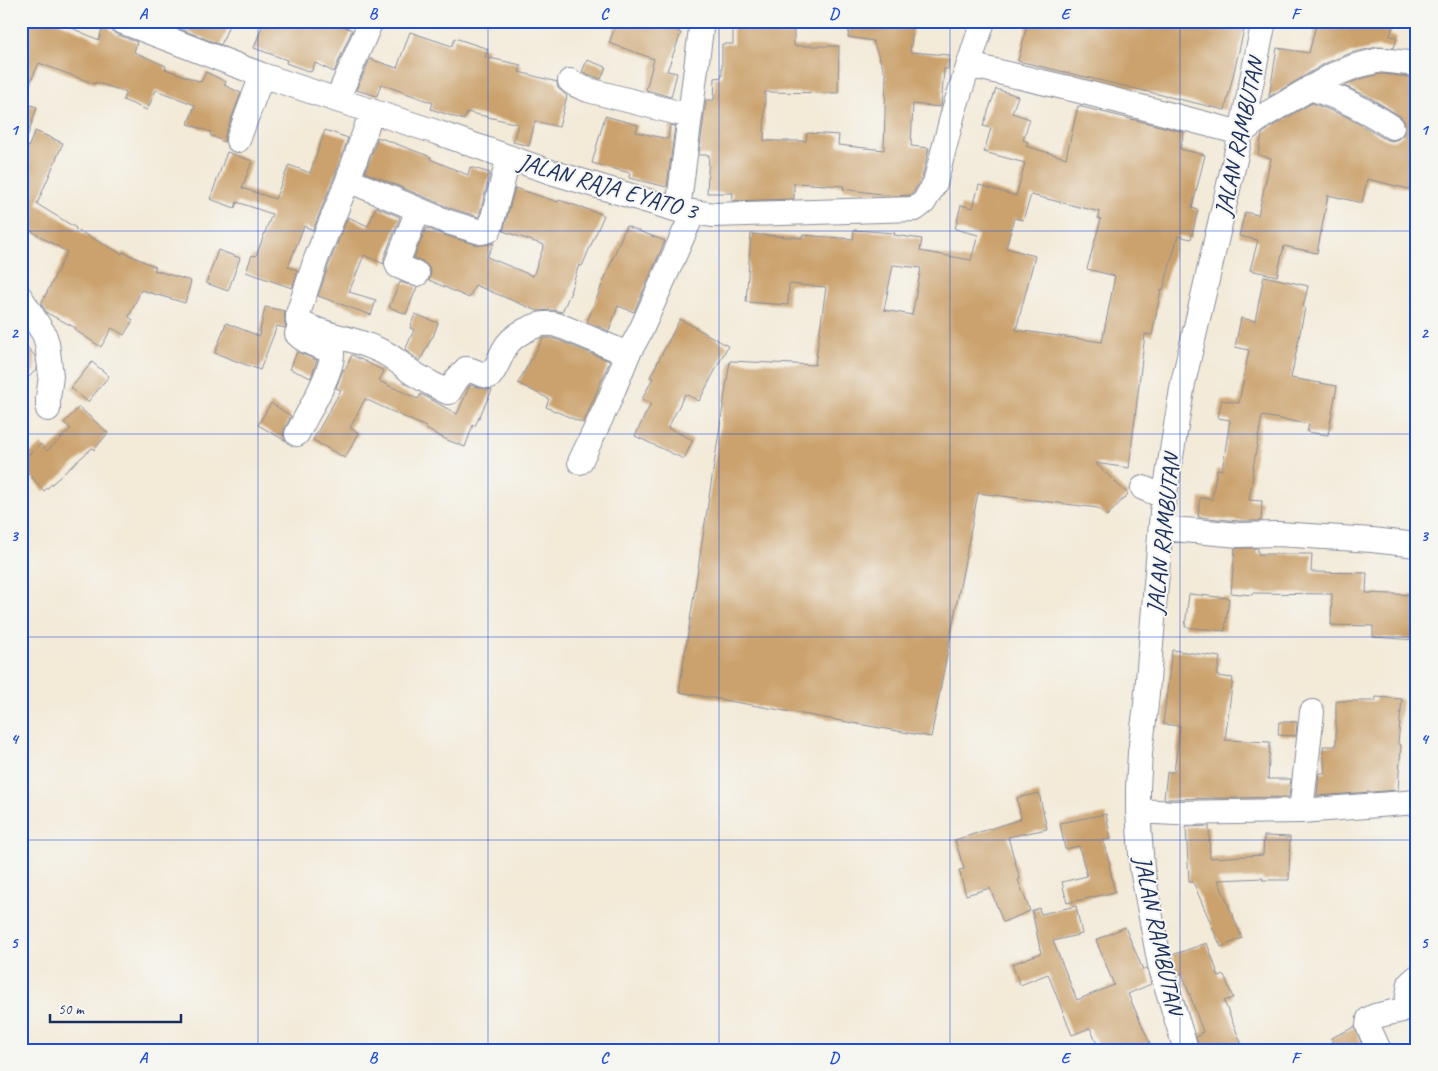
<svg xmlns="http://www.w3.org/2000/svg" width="1438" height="1071" viewBox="0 0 1438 1071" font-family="Caveat,sans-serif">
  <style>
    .building { fill: #cba26d; fill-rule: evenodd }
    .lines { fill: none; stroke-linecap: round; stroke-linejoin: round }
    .minor-casing { stroke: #878c9b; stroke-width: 26 }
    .minor { stroke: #fff; stroke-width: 24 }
    .grid { fill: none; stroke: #1d4ed8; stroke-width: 1; stroke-opacity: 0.55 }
    .labels { text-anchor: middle; stroke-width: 4; stroke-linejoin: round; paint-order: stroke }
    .street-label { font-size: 24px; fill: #1b2f5e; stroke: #f6f6f2 }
    .neatline { fill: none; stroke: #1d4ed8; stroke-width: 2 }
    .grid-label { font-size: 16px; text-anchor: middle; font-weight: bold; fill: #1d4ed8 }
  </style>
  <rect width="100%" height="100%" fill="#f6f6f2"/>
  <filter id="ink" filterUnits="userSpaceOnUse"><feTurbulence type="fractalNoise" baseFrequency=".02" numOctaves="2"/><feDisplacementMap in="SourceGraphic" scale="10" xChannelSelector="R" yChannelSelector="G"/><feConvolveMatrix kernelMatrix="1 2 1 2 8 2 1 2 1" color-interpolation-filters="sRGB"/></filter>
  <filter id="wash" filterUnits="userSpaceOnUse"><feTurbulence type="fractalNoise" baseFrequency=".0096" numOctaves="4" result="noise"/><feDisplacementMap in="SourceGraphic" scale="20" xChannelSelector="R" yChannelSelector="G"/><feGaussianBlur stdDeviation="1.12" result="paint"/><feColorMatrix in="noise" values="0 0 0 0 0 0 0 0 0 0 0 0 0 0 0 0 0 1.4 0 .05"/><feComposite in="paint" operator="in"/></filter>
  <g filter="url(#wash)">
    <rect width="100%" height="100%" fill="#f3ead8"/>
    <g id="blocks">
      <path class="building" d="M21,21H56L99,40L104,21H108L110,29L116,34L137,42L134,52L166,66L165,69L201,82L206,72L226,82L224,85L241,93L225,135L224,142L210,135L211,132L188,124L195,105L156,90L147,110L123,100L126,92L95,82V84L39,63L21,102L37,107L24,147L21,146Z
        M160,21H221L229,25L221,45Z
        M264,21H333L352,30L334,72L315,63L311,72L286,63L287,60L254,48Z
        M617,21H681L678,32L681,33L667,71L677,73L671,97L646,90L654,59L609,43Z
        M733,21H794V46H839L838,93L765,92L764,141H806L807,133L839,135L838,145L884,150L886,76L873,41L848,37L850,23L879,29L880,21H914L910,52L949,55L948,69H944L941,107L913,104L911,146L929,148L922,178L913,193L910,195L895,196L843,189L844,186L794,183V199L732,201L733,193H707L709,155H699L706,100H714L715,78L722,77V44H733Z
        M1028,21H1246L1225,110L1018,61Z
        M1317,21H1394L1390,36L1397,37L1394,48L1377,47L1351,53L1326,63L1269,97L1277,48L1309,53Z
        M410,32L452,46L455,38L488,49L485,57L521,65L519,72L557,82L558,88L567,96L559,127L535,121L529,146L513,142L518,124L467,112L464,120L431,109L433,103L381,84L377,96L356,90L370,59L397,68Z
        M587,60L606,67L601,79L582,72Z
        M1381,74L1417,78V191L1367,179L1362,203L1328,195L1317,253L1284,246L1277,276L1250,270L1258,240L1239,236L1245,212L1258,215L1271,158L1258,155L1262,134L1271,127L1312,103L1347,117L1385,139L1392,141L1398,139L1403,135L1406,128L1404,121L1400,116L1369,97L1344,86L1360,79Z
        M996,89L1018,96L1012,113L1030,119L1023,140L1028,142L1026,146L1066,158L1078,106L1184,132L1180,149L1205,155L1192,208L1198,210L1191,239L1178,236L1163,290L1161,289L1152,335L1145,334L1129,468L1095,463L1128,494L1107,516L1098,508L978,493L931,737L679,692L730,361L815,365L826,287L789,284L788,305L746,302L751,234L802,238V235L853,239L854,230L895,233L894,235L922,239L920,251L971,260L978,235L955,229L961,205L973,208L979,185L1016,196L1025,163L984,152L991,128L983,126ZM1031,195L1100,212L1098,218L1101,219L1087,269L1115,276L1102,342L1016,330L1035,256L1006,248L1014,218L1023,220ZM893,265L921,268L912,315L884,310Z
        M605,116L638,125L636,132L668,139L670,125L675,126L667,187L629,178L630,173L592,163Z
        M325,130L348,138L335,175L313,230L304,226L288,267L298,270L292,288L246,272L252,255L256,256L272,214L237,202L235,208L210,199L227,152L252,161L242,188L275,199L289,165L310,173Z
        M35,131L63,143L37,204L76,228L75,229L122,254L123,252L156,267L154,270L191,281L185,303L141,290L129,317L133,320L124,335L112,328L101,347L75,330L76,328L47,313L41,304L67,252L21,225V164Z
        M378,137L431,157L430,159L468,175L470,167L490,173L479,217L453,209L365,172Z
        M515,188L558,202L559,200L604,215L582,266L579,265L570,292H571L562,312L553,310L538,311L475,285L469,298L429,280L431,273L428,266L422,261L414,258L426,228L444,235L477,245H484L494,243L487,257L533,276L544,245L503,231Z
        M376,207L400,217L384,258V264L364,255L349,292L376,300L371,315L318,296L329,264L348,217L368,226Z
        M626,226L665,241L634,312L618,306L609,331L587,322Z
        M218,250L240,258L228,291L206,283Z
        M1264,276L1308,286L1303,307L1305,308L1291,378L1337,386L1328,435L1307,432L1309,424L1262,416L1252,474L1253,475L1249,500L1262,501L1261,521H1239L1198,517L1200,498L1212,499L1217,469L1222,470L1230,420L1218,418L1222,400L1239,403L1249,350L1235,347L1241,318L1255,321Z
        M400,282L417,287L406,314L389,307Z
        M265,307L285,311L284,321L286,327L285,328L277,326L260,370L215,353L226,323L259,336Z
        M415,314L438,323L433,337H432L420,361L405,350L414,330L410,328Z
        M680,319L728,346L699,401L685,394L668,428L693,440L684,459L635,436L651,403L642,399L653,378L650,377Z
        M543,338H551L558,340L610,361L583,423L546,407L549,399L518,383Z
        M21,340L35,356L36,370L29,377L21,368Z
        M297,352L317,360L311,378L290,369Z
        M352,355L384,371L379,381L418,399L421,394L457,414L470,385L481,388L492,390L475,426L473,425L465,447L447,440L426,429V427L365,399L350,428L359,433L345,458L313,440L341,390L336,388L343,369L345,370Z
        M92,362L109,376L88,402L71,388Z
        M271,403L291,416L285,428L283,434L286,441L258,425Z
        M79,407L108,433L94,450L92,448L44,491L21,465V461L41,444L47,451L71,429L64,423Z
        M1235,548H1258V554H1312L1311,572L1367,573L1366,593L1417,595V640L1373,637V626L1331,625L1332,594L1252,593V595L1231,593Z
        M1189,594L1229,598L1225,631L1185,627Z
        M1172,650L1220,657L1217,676L1233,678L1225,740L1270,742L1268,779H1291L1289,797L1164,799L1167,772H1174L1180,726L1163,724Z
        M1376,697L1402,699L1398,744L1401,745L1398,790L1317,796L1319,773H1325L1323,746H1336V701H1375Z
        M1279,722H1297L1296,736L1278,735Z
        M1039,793L1047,829L1008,837L1020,879L1018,880L1030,911L1003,922L990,888L966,895L959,870L964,869L955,840L1021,819L1017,798Z
        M1106,814L1111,839L1103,840L1110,865H1109L1115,892L1067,903L1062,882L1087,876L1079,846L1065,849L1060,823Z
        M1209,826L1210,858L1263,855L1264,836L1290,837L1289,880H1262L1263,878L1218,880L1242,938L1221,947L1193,882H1189L1186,827Z
        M1076,906L1082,934L1053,941L1077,1000L1114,985L1096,940L1125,927L1143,970L1147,968L1151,984L1128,994L1153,1050H1100L1090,1028L1072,1035L1048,974L1020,985L1012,964L1041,953L1032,911L1039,908L1041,914Z
        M1207,943L1219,977L1224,975L1233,998L1224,1001L1244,1050H1199L1196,1037L1201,1035L1200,1033L1203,1032L1182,973L1179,974L1172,955Z
        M1355,1027L1364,1050H1336L1331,1038Z"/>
    </g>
  </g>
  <g filter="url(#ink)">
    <use href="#blocks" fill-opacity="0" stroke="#878c9b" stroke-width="1"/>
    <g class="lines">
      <defs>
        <path id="minor" d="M121,21L262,75L337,100L439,133L551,172L678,210L714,215L915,209L924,202L935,183L954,110L983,21
          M969,65L1072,89L1241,133L1263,116L1333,75L1356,66L1380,60L1417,64
          M570,81L576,85L588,90L690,116
          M1310,88C1342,98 1364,109 1392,127
          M337,100L371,21
          M372,111L348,180L316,259L298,314V321C320,335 350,337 374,348C390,354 397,361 410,371C421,379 435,385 447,392H449L457,379L466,369C475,370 481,376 490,376C497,368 499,358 505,348C512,335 536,322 552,324C555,324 559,326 563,327L628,354L641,330L693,213
          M238,140L262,75
          M348,180L448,222L481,232L489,230L491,225L509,157
          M678,210L702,21
          M417,274L398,266L397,263L418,210
          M21,298L44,334L47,343L51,376L48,398V409
          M297,434C306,416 333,372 332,353C322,345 307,345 297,334
          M580,462L608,403L628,354
          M1143,488L1165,497
          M1162,528L1239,535L1278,534L1372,540L1417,545
          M1138,811L1175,813L1301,811L1417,802
          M1301,811L1312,712
          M1186,1050L1160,965L1142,869L1138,811V788L1140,753L1146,704L1162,512L1183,383L1241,133L1264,21
          M1379,1050L1368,1026L1369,1019L1375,1016L1402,1010L1407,1002L1410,983L1417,977"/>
      </defs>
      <use href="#minor" class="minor-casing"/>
      <use href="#minor" class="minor"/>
    </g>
  </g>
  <path class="grid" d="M258,21V1050M488,21V1050M719,21V1050M950,21V1050M1180,21V1050M21,231H1417M21,434H1417M21,637H1417M21,840H1417"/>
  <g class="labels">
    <g class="street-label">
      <text transform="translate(1239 137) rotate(-78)" y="8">JALAN RAMBUTAN</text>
      <text transform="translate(608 186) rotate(16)" y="8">JALAN RAJA EYATO 3</text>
      <text transform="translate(1163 534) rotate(-84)" y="8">JALAN RAMBUTAN</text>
      <text transform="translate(1159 935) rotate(78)" y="8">JALAN RAMBUTAN</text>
    </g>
  </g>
  <rect width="1438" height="1071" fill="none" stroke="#f6f6f2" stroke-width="55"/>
  <path d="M50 1014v8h131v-8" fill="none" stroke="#1b2f5e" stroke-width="2.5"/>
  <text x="58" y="1014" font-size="15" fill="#1b2f5e" stroke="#f6f6f2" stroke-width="4" paint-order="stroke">50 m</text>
  <rect x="28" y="28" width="1382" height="1016" class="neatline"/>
  <g class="grid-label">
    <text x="143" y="19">A</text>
    <text x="373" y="19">B</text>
    <text x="604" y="19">C</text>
    <text x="834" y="19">D</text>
    <text x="1065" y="19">E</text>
    <text x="1295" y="19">F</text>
    <text x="14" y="135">1</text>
    <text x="1424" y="135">1</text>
    <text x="14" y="338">2</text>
    <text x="1424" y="338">2</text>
    <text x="14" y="541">3</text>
    <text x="1424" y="541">3</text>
    <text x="14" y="744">4</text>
    <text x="1424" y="744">4</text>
    <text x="14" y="948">5</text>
    <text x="1424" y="948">5</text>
    <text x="143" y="1063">A</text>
    <text x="373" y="1063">B</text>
    <text x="604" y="1063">C</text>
    <text x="834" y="1063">D</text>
    <text x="1065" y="1063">E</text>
    <text x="1295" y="1063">F</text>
  </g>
</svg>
